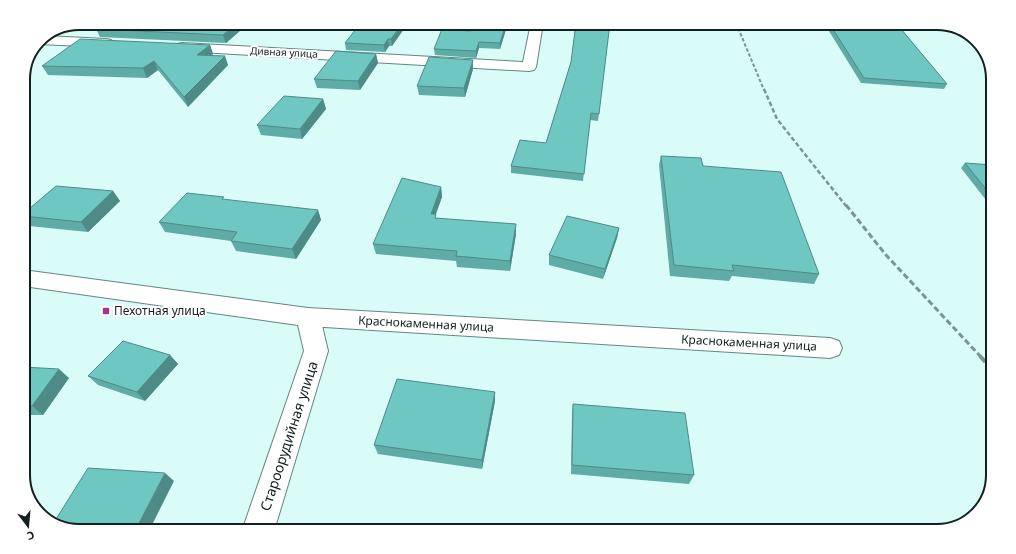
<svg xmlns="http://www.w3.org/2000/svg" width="1016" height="554" viewBox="0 0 1016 554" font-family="'Noto Sans',sans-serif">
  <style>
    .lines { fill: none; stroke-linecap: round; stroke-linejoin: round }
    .minor-casing { stroke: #658582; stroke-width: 2 }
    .tertiary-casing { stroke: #658582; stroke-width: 2 }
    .minor { fill: #fff; fill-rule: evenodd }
    .tertiary { fill: #fff; fill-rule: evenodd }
    .rail-far3 { stroke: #7c9492; stroke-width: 2; stroke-dasharray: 3.5 2; stroke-linecap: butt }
    .rail-far2 { stroke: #7c9492; stroke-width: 2.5; stroke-dasharray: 4.5 2.5; stroke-linecap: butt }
    .rail-far1 { stroke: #7c9492; stroke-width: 3; stroke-dasharray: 6 3; stroke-linecap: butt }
    .rail { stroke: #7c9492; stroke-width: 4; stroke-dasharray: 8 4; stroke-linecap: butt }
    .wall { fill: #5faba6 }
    .shaded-wall { fill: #4e8b87 }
    .building { fill: #6fc7c1; stroke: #4e8b87 }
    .poi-dot { fill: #ad3286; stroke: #fff; stroke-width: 1.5 }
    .labels { text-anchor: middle; stroke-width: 4; stroke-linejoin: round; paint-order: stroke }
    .far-street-label { font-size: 10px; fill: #13201f; stroke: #fff }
    .poi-label { font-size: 12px; fill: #13201f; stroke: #fff; text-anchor: start }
    .street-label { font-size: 12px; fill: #13201f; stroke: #fff }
    .near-street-label { font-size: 14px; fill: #13201f; stroke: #fff }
    .rim { fill: none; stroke: #13201f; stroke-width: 2 }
  </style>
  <rect width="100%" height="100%" fill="#d9fcf9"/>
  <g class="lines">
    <defs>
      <path id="minor" d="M531,23H543L536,67L534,70L529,71L182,51L177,50L175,47L177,44L182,43L523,62Z
        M47,36L106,39L111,40L112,43L111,46L106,47L38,44L40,39Z
        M308,308L830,338L839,341L842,348L839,355L830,358L308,326L300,323L296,317L300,311Z"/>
      <path id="tertiary" d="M23,270L308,308L316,311L320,317L328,351L274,531H242L304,351L298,325L23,286Z"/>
    </defs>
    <use href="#minor" class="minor-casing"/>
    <use href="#tertiary" class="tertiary-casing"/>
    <use href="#minor" class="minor"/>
    <use href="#tertiary" class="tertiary"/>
    <path class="rail-far3" d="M736,23L764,90"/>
    <path class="rail-far2" d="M764,89L777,119L846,206"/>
    <path class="rail-far1" d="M846,205L886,255L981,357"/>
    <path class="rail" d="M980,356L993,370"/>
  </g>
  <path class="wall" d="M81,23H249L226,43L100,37L96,29L100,26L82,25Z
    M368,23H408L392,46H389L385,52L346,50L345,43L367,25Z
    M473,23H508L500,49L479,48L476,58L435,55L434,49L470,31Z
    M574,23H610L598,121L590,120L583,181L511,173V166L546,143L571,62L575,29H574Z
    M824,23H896L947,84L944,89L861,83Z
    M210,45L213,54L211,56L228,65L188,107L158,70L147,78L48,75L42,66Z
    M376,54L378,63L360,90L317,88L314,79Z
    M473,69L465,97L419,95L417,86Z
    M323,99L326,109L302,139L261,135L257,125Z
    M661,156L703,166L819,274L814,284L732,276L729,281L670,276L659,165Z
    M965,163L993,165V209L961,168Z
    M441,187L442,197L436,214V218L516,234L510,271L457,267L456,261L376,254L373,244Z
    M113,191L120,201L88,232L29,226L23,219V214Z
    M226,200L318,210L321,220L296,259L236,251L231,241L165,232L159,222Z
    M619,228L617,238L603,279L549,265V255Z
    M170,355L178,364L145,401L98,385L88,376Z
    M23,367L69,378L43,415H23Z
    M495,392V401L482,469L378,454L374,445Z
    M573,404L694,475L689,484L571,474L572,414Z
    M859,526L891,531H854V530Z"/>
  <path class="shaded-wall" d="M238,23H249L226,43L223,35Z
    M403,23H408L392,46L391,39Z
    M506,23H508L500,49V43Z
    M388,39L389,46L385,52L384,45Z
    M479,42V48L476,58V51Z
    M210,45L213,54L201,64L197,55Z
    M376,54L378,63L360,90L358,81Z
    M225,56L228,65L188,107L184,97Z
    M473,60V69L465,97L464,88Z
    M154,61L158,70L147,78L143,68Z
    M323,99L326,109L302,139L300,129Z
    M441,187L442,197L432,224L431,214Z
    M113,191L120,201L88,232L81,222Z
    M318,210L321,220L296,259L292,249Z
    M516,224V234L510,271V261Z
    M619,228L617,238L603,279L605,269Z
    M170,355L178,364L145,401L137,392Z
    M59,369L69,378L43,415L32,406Z
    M495,392V401L482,469V460Z
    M165,473L174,481L149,531H135Z"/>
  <path class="building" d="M104,23H238L223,35L96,29Z
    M368,23H403L391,39H388L384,45L345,43L359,25H367Z
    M473,23H506L500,43L479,42L476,51L434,49L442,29L470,31Z
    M576,23H610L599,114L591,113L584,174L511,166L520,140L546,143L571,62Z
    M829,23H896L947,84L864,78Z
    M80,39L210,45L197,55L225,56L184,97L154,61L143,68L42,66Z
    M336,51L376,54L358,81L314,79Z
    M429,57L473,60L464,88L417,86Z
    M284,96L323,99L300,129L257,125Z
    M661,156L701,158L703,166L781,172L819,274L732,265L734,271L674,265Z
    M965,163L993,165V198Z
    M402,178L441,187L431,214H436L435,218L516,224L510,261L456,256L457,251L373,244Z
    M56,186L113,191L81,222L23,216V214Z
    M187,193L224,197L222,199L318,210L292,249L231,241L237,232L159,222Z
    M567,216L619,228L605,269L549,255Z
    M123,341L170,355L137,392L88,376Z
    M23,367L59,369L32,406H23Z
    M397,379L495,392L482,460L374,445Z
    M573,404L685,413L694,475L572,465Z
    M88,468L165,473L135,531H79L54,525L53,524Z
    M859,526L891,531H860Z"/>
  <rect class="poi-dot" x="102" y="307" width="8" height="8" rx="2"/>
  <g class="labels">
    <g class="far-street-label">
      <text transform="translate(284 52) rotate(3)" y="4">Дивная улица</text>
    </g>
    <g class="poi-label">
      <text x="114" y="315">Пехотная улица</text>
    </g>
    <g class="street-label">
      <text transform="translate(426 324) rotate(3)" y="4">Краснокаменная улица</text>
      <text transform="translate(749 343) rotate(3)" y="4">Краснокаменная улица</text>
    </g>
    <g class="near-street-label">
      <text transform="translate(289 436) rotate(-72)" y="5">Староорудийная улица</text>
    </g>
  </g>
  <path d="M0 0H1016V554H0ZM79 30H937A49 49 0 0 1 986 79V475A49 49 0 0 1 937 524H79A49 49 0 0 1 30 475V79A49 49 0 0 1 79 30Z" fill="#fff" fill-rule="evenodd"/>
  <path class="rim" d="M79 30H937A49 49 0 0 1 986 79V475A49 49 0 0 1 937 524H79A49 49 0 0 1 30 475V79A49 49 0 0 1 79 30Z"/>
  <g transform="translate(28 526) rotate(164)" stroke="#ffffff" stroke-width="3" paint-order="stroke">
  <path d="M0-3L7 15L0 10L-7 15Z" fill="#13201f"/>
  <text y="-6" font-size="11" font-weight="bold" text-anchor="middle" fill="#13201f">С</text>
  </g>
</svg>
